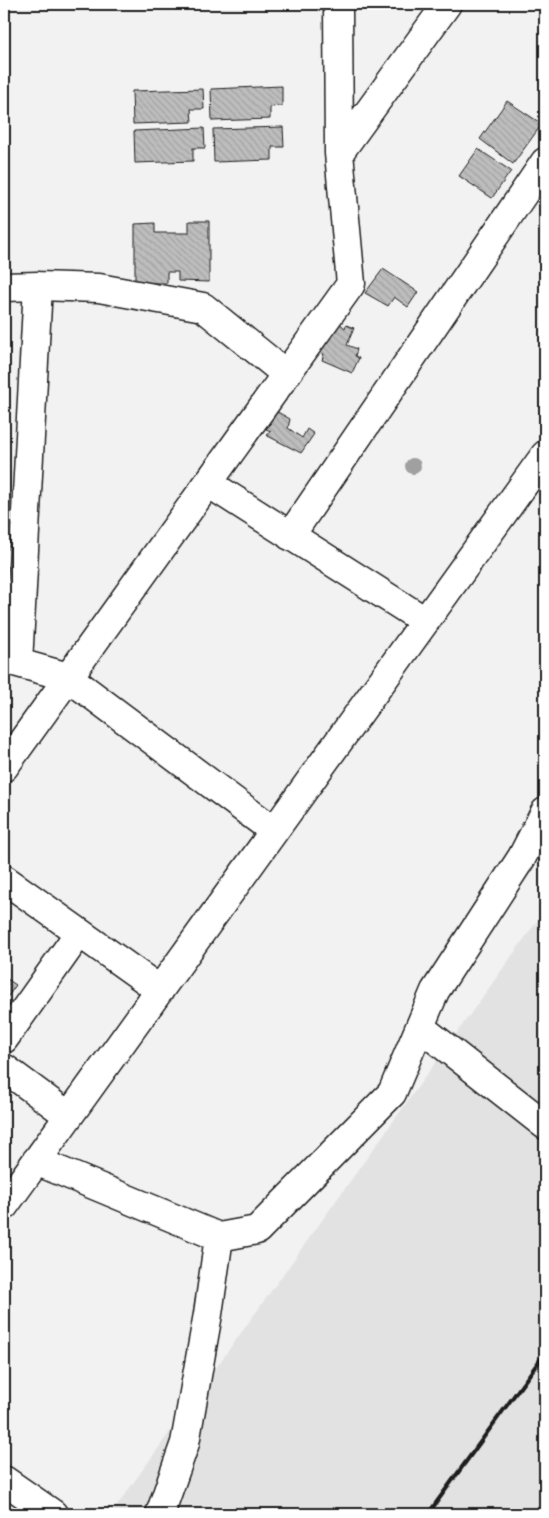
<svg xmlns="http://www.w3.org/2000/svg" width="549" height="1518" viewBox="0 0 549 1518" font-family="'Indie Flower',sans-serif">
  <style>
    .built { fill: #e2e2e2 }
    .building { fill: url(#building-back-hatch); stroke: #1c1c1c }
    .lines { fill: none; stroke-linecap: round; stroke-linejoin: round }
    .minor-casing { stroke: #1c1c1c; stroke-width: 31 }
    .minor { stroke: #fff; stroke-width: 28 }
    .rail { stroke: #1c1c1c; stroke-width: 4 }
    .tree { fill: #a0a0a0 }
  </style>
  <defs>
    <pattern id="building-back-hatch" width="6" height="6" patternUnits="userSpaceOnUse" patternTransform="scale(1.25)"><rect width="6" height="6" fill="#bdbdbd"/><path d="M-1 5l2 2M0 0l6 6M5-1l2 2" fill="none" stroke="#a2a2a2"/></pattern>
  </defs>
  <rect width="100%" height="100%" fill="#f2f2f2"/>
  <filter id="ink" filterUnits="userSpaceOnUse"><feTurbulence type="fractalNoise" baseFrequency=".02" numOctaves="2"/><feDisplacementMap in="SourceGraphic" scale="10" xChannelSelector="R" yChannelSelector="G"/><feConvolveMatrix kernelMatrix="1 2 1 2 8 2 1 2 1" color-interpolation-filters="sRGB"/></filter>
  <g filter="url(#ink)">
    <path class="built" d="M545,910V1514H111Z"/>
    <path class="building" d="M282,86V106L270,107V119L212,121L211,89Z
      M203,89L204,109H191L192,122L133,124L132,91Z
      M507,101L542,124L513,164L480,139Z
      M283,127L284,147H272V160L214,162L213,129Z
      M204,128L205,148H193V161L135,163L134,131Z
      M478,149L511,171L492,198L459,176Z
      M189,221H209V282L178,281V272H167V283H135V224L155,223V233H189Z
      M383,269L418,292L408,307L394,297L388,306L365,293Z
      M334,318L345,328L346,325L354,328L347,345L357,349L355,356L359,358L352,373L322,360L324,354L310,348Z
      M274,410L290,419L288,428L302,438L307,429L314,434L301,453L266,435L271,431L266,429L271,424L268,421Z
      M4,460L7,461L5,486H4Z
      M4,977L16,985L4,1002Z"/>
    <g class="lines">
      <defs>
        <path id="minor" d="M338,4L339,153
          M4,287L38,286L99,288L203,307L286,374
          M208,483L425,621
          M290,536L545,162
          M4,659L68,677L274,831
          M18,663L38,286
          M4,767L351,284L339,153L447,4
          M4,879L160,990
          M420,1027L545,1125
          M4,1039L79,933
          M4,1068L69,1116
          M36,1161L219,1237L257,1230L392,1093L435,991L522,857L545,812
          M4,1206L545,455
          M4,1480L53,1514
          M160,1514L185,1443L208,1314L219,1237"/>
      </defs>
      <use href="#minor" class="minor-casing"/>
      <use href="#minor" class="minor"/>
      <path class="rail" d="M428,1514L545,1353"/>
    </g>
    <circle class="tree" cx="413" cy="466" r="8"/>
  </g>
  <rect width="549" height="1518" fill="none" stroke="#fff" stroke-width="20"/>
  <rect x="10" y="10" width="529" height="1498" fill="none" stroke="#1c1c1c" stroke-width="2" filter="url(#ink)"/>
</svg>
